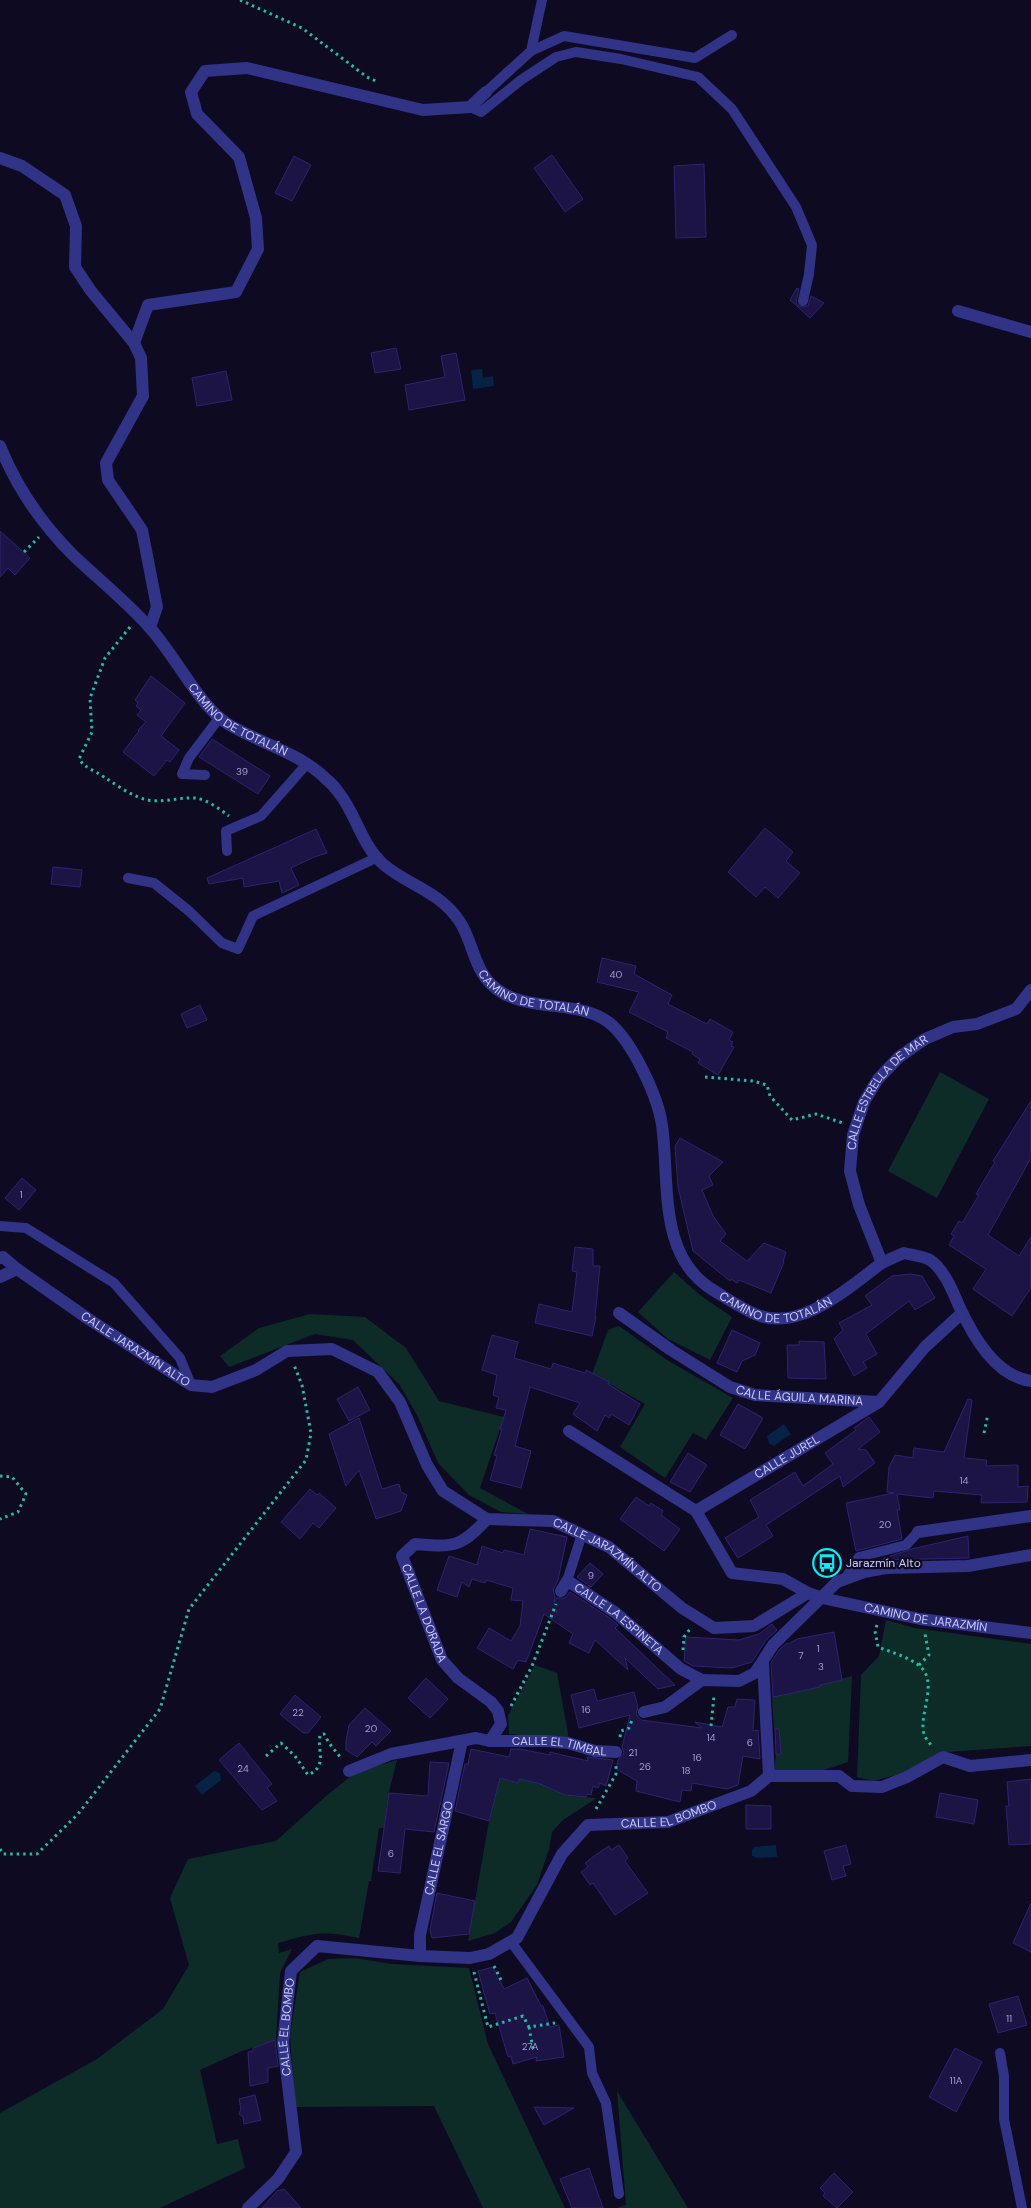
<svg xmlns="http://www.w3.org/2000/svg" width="1031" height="2208" viewBox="0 0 1031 2208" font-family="'DM Sans',sans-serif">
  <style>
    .green { fill: #0d2c28 }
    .water { fill: #062245 }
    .building { fill: #1b1444; stroke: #2e2473 }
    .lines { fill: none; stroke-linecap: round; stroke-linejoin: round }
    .path { stroke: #20bea8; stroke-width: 3; stroke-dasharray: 2.5 4; stroke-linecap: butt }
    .lane { stroke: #303386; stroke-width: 10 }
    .street { stroke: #303386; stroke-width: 12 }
    .labels { text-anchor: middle; stroke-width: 4.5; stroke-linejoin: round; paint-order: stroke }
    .number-label { font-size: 10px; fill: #a09dd0 }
    .street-label { font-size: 12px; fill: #cdcbff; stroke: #0d0a21 }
    .poi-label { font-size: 12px; fill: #cdcbff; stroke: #0d0a21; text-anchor: start }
  </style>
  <rect width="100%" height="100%" fill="#0d0a21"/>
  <path class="green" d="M940,1072L989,1099L937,1198L888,1171Z
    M674,1272L700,1295L732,1317L710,1360L668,1339L638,1312Z
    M310,1314L365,1317L406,1348L439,1401L504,1417L480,1488L528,1514L501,1512L469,1495L438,1463L417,1415L399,1384L353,1340L315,1334L229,1367L220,1356L259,1328Z
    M619,1326L667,1360L733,1398L706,1440L693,1433L665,1478L620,1447L645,1404L592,1374L608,1330Z
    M886,1620L915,1628L1031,1644V1746L947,1752L904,1773L873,1781L857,1777L861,1675L879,1656Z
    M535,1665L557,1673L569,1739L509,1734L508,1716Z
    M852,1676L848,1762L824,1770L774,1772L776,1755L781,1754L779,1729H774L772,1697L820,1687V1685Z
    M397,1760L388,1796L384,1828H379L371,1881H369L359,1938C322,1930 313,1933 278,1943L279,1953L292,1949L280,1973L276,2040L242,2051L200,2070L217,2144L238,2139L245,2168L160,2208H0V2113L97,2059L163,2009L189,1965L170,1898L188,1859L276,1841L325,1797L351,1776L360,1771Z
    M500,1778L517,1783L519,1779L537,1782L570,1796L597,1798L563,1820L552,1832L549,1849L537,1885L511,1922L495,1933L468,1941L489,1821Z
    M355,1958L392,1964L469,1968L488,2044L565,2208H483L434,2106L295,2107L290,2035L300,1972L328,1959Z
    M617,2091L688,2208H617L626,2205Z"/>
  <path class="water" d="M482,369L483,378L493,376L494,386L473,389L471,370Z
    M784,1424L791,1434L774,1446L769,1444L767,1436Z
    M214,1771L220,1773L221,1780L202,1795L195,1786Z
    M776,1845L777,1857L758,1858L752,1856V1850L754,1847Z"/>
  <path class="building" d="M552,155L583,199L565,212L534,168Z
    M294,156L311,165L292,201L275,193Z
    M704,164L706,237L676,238L674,166Z
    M797,288L799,289L796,303L799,306H808L811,296L824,303L810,318L790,300Z
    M396,348L401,369L375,373L371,353Z
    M456,353L465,400L409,410L405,385L445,377L441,356Z
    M226,371L232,400L197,406L192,378Z
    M0,531L30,558L15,575L8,568L0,577Z
    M151,676L185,703L161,736L179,750L170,762L167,760L154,776L123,752L139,731L138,730L146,722L137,715L141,710L136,706L138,703L135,700Z
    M212,739L270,776L258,794L199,757Z
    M765,828L793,852L786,861L800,873L778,898L765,887L756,897L728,872Z
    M316,829L327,853L314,857L291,868L299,885L282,893L279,881L244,887L243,878L209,884L207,878Z
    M53,867L82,870L80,887L51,884Z
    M602,958L636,966L634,974L672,995L668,1004L707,1024L710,1019L733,1032L729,1040L733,1042L731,1046L734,1047L718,1075L698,1063L700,1059L692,1054L693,1052L666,1038L668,1032L629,1012L639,992L597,982Z
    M200,1005L207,1020L187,1028L181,1014Z
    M1031,1101V1158L988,1235L1019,1256L1031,1237V1288L1012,1316L973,1289L986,1269L949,1245L954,1236L951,1234L959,1221L962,1223L979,1195L976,1194L995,1162L993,1161Z
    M680,1138L723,1162L709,1176L713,1185L702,1190L713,1216L726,1234L720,1241L747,1261L764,1243L786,1252L783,1262H784L771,1293L739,1280L737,1283L731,1279L730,1281L693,1251L678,1187L675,1146Z
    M22,1178L36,1190L19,1210L5,1198Z
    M575,1247L593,1249V1266H600L595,1317H596L592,1336L535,1323L539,1304L572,1312L577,1272L572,1271Z
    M910,1274L922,1276L935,1298L915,1310L909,1301L866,1334L877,1354L863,1362L867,1368L854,1376L834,1339L843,1330L839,1323L872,1305L865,1296L892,1276Z
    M732,1330L760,1343L755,1355L742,1361L737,1372L717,1363Z
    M492,1335L518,1342L514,1358L551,1369L553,1363L585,1373L586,1370L609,1382L608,1384L640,1404L629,1425L611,1414L609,1418L605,1415L597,1431L573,1414L580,1403L530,1387L515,1446L531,1451L521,1488L490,1480L497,1456L494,1455L502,1429H500L506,1410L496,1408L499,1397L493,1395L497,1375L482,1370Z
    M799,1341L824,1342L826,1379L788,1378L787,1345H799Z
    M358,1387L370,1410L349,1421L337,1399Z
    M968,1399L972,1400L964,1458L987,1460L986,1466L1018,1465V1487L1028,1486L1027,1502L981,1503L982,1495L934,1491L933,1498L897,1494L900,1510H897L902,1539L856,1551L846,1503L894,1493L887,1492L889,1467L895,1455L913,1458L914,1448L944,1452Z
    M738,1404L763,1418L745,1449L720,1435Z
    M869,1417L880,1432L858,1449L866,1450L875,1463L843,1487L840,1476L766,1525L773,1536L738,1558L725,1538L759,1517L750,1500L795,1472L803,1486L833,1464L825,1453L856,1430L854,1428Z
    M359,1418L382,1489L399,1484L401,1492L407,1495L401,1511L376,1519L359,1470L346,1486L329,1434Z
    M688,1453L707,1465L690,1492L670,1482Z
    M310,1489L317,1495L319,1493L336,1508L319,1528L313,1523L300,1539L281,1522Z
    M636,1497L649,1506L651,1503L663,1511L661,1515L680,1529L664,1551L620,1519Z
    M530,1529L567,1537L558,1580L553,1590L555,1596L554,1602L557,1598H565L570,1592L611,1619L618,1625L615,1628L675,1685L658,1689L625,1658L628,1670L595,1640L589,1653L569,1643L573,1634L544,1614L526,1662L518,1660L513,1669L477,1648L489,1628L511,1641L520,1626L523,1601L511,1600L513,1588L486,1580L485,1583L472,1579L469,1587L462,1582L457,1597L437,1590L449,1556L477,1565L482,1546L503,1553L504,1550L524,1555Z
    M968,1536L969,1558L884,1560V1558L912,1549Z
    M590,1563L603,1574L591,1587L577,1577Z
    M772,1624L777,1630L766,1640L752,1662L732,1668L693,1666L684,1661L686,1637L739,1640L759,1634Z
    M834,1632L842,1680L820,1685V1687L773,1697L771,1663L779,1650L787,1643L788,1644L797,1639Z
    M426,1678L448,1699L430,1718L408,1698Z
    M594,1689L597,1701L634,1692L638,1707L636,1714L641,1720L702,1728L695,1722L722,1727L728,1707H735L737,1699L755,1700L753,1731L758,1730L760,1759L743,1756L738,1785L727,1789L692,1783L691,1791L682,1790L680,1802L636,1791L637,1781L616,1769L618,1760L624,1753L622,1747L630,1715L579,1728L571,1695Z
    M295,1695L321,1717L308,1733H303L280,1714Z
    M365,1708L391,1731L376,1746L372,1742L357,1757L346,1750V1741L349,1725Z
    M775,1729H779L781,1754L776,1755Z
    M239,1743L272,1784L267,1788L277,1801L262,1810L219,1760Z
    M471,1749L509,1757L511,1749H520L550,1755V1752L588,1761L587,1757L613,1760L606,1786L600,1783L598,1788L593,1786L591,1795L588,1794L586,1797L565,1795L538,1783L519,1779L518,1783L500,1778L489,1821L455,1811L465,1764H468Z
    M430,1762L449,1763L434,1832L405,1829L400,1873L378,1871L389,1793L428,1796Z
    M1031,1779V1844L1009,1845L1006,1806H1009L1007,1782Z
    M940,1793L978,1800L974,1824L936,1817Z
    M746,1805L771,1806V1829H746Z
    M619,1845L628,1858L625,1861L648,1893L615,1915L593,1883L590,1885L581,1872L588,1867L585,1863L597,1854L609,1846L611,1850Z
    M846,1845L851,1864L843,1866L846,1876L832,1880L824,1851Z
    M437,1893L475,1901L469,1934L432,1938L430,1930Z
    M1031,1903V1952L1013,1943Z
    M493,1967L504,1989L527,1978L541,2006H543L550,2027L559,2025L564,2057L536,2061L537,2057L513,2064L511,2056L508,2057L495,2013L490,2014L478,1971Z
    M1018,1996L1027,2025L998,2033L989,2004Z
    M275,2040L278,2066L268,2068V2082L250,2086L248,2052L253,2051V2048Z
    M955,2048L982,2062L956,2112L929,2097Z
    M255,2095L261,2120L244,2124L243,2117L239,2114L241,2109L239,2099Z
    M534,2107L574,2108L544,2125Z
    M589,2168L603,2208H572L560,2179Z
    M834,2173L853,2192L837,2208L823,2196L825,2193L820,2188Z
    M284,2189L301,2208H262L277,2191Z"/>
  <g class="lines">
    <path class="path" d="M240,0L302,28L367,77L378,82
      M24,552L39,537
      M130,627L105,658L90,698L92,732L79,759C86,769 94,770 104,777C117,785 132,797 148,800C164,803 179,797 195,798C206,799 220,809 229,816
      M705,1077L753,1081L767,1085L770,1096L792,1120L816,1114L843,1123
      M984,1433L988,1414
      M0,1476L12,1477L26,1494L18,1512L0,1519
      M877,1625L875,1631L878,1647C891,1652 905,1656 917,1664C941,1680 918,1713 924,1734C925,1738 930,1743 932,1747
      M683,1650L684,1637L690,1629
      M919,1665L929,1655L925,1634
      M511,1706L532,1666L556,1604
      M711,1726L714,1696
      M620,1737L621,1731L629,1728L632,1720
      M266,1756L281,1743L295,1756L308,1775C328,1766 317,1752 320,1735L324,1734L329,1743L341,1758
      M596,1809L616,1774V1766
      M0,1849L3,1854H37L78,1814L160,1709L189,1609L306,1460L311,1433L302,1385L294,1365
      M494,1966L501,1980
      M474,1972L488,2027L523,2016L529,2027L555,2023
      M529,2027L533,2049"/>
    <path class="lane" d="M531,51L564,36L695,58L732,35
      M486,92L531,51L542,0
      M470,107L481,112L521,80L556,57L576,52L621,59L698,77L732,109L796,207L812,245L809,274L803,301
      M205,775L182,774L189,758L220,717
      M227,851L226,831L261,816L306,765
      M128,878L154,883L189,911L222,943L238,949L253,916L378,857
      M0,1226L26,1228L114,1283L180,1358L191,1385
      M845,1579L859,1557L906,1545L918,1532
      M567,1581L582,1534
      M511,1942L589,2047L592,2073L606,2103L619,2194
      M1000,2053L1004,2076V2119L1022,2208"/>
    <g class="street">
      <path d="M0,158L22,166L65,195L76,226L75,267L91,291L134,343L141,358L143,396L106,463L108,480L142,530L157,607L150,627"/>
      <path d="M958,311L1031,332"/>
      <path d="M134,343L148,305L236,292L258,249L256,218L239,157L197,114L191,92L205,71L247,68L423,110L470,107L486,92"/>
      <path id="s1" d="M0,446C16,486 42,524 73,555C98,579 126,601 149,627C174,653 198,705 228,724C257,742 300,753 325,778C330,782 335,787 339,793C356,814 362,846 383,864C407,885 440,891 460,922C472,940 474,968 491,984C522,1016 582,996 613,1026C634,1046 658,1097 662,1125C670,1182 657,1256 713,1290C726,1298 741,1308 755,1314C799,1333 847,1289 879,1265C887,1260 895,1257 904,1253C912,1255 923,1256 930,1260C944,1269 953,1292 959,1306C973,1336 995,1376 1031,1381"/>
      <path d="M0,1258L3,1257L17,1269"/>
      <path id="s2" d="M882,1263L859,1205L850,1171L853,1135L864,1102L878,1079L899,1057L925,1039L953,1027L977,1024L1016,1009L1031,990"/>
      <path id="s3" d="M0,1277L17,1269L90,1320L191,1385L212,1387L256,1370L287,1351L332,1349L378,1372L400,1402L427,1465L443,1491L487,1519L553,1521L609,1547L682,1608L714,1628L754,1626L808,1593L822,1598L920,1619L1031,1633"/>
      <path id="s4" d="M619,1313L671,1350L730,1387L755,1395L879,1402L925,1347L962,1313"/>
      <path id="s5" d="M569,1431L696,1511L879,1402"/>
      <path d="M696,1511L732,1573L783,1579L808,1593"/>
      <path id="s6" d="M487,1519C460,1548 454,1547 415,1544L402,1556L442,1660L458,1678L491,1702L498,1711L501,1724L490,1741"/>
      <path d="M918,1532L1031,1516"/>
      <path id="s7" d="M561,1591L567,1581L571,1583L616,1613L681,1669L702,1680"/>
      <path d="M644,1712L665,1707L702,1680L739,1681L755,1673L773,1645L837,1582L864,1572L886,1568L968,1566L1031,1555"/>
      <path id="s8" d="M349,1771L391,1754L476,1738L490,1741H546L568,1743L595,1751L616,1752"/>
      <path d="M769,1776H839L852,1786L882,1787L907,1777L943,1757L970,1766L1031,1760"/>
      <path id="s9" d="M420,1956V1935L462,1741"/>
      <path id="s10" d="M248,2208L278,2179L296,2152L283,2043L291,1971L317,1946L420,1956L470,1958L489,1954L517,1938L562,1854L588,1825L668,1822L751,1791L769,1776L763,1663"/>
    </g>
  </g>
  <defs>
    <symbol id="bus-ring" viewBox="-11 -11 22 22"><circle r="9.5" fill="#0d0a21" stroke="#00f0f6" stroke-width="1.5"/><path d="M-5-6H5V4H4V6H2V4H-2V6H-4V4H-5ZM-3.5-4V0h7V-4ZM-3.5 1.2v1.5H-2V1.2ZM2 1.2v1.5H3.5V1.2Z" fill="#00f0f6"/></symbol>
  </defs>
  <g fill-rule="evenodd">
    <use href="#bus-ring" x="811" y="1547" width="32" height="32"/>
  </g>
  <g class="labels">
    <g class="number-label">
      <text x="242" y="775">39</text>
      <text x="616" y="978">40</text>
      <text x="21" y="1198">1</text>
      <text x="964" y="1484">14</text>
      <text x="885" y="1528">20</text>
      <text x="591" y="1579">9</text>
      <text x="818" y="1652">1</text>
      <text x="801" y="1659">7</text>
      <text x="821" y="1670">3</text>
      <text x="586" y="1713">16</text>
      <text x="298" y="1716">22</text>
      <text x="371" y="1732">20</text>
      <text x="711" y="1741">14</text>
      <text x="750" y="1746">6</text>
      <text x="633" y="1756">21</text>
      <text x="697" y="1761">16</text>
      <text x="645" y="1770">26</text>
      <text x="243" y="1772">24</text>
      <text x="686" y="1774">18</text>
      <text x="391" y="1857">6</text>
      <text x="1009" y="2022">11</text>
      <text x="530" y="2050">27A</text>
      <text x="956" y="2084">11A</text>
    </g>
    <g class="street-label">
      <text dy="4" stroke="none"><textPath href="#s1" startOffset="368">CAMINO DE TOTALÁN</textPath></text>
      <text dy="4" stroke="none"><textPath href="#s1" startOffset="789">CAMINO DE TOTALÁN</textPath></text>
      <text dy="4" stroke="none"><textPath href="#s2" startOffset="189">CALLE ESTRELLA DE MAR</textPath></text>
      <text dy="4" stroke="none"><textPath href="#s1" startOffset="1238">CAMINO DE TOTALÁN</textPath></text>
      <text dy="4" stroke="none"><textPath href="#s3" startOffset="162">CALLE JARAZMÍN ALTO</textPath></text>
      <text dy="4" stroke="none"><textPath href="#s4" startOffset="204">CALLE ÁGUILA MARINA</textPath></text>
      <text dy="4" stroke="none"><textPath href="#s5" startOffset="256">CALLE JUREL</textPath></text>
      <text dy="4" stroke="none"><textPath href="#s3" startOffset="748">CALLE JARAZMÍN ALTO</textPath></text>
      <text dy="4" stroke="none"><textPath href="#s6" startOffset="160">CALLE LA DORADA</textPath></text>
      <text dy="4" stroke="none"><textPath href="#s3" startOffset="1102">CAMINO DE JARAZMÍN</textPath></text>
      <text dy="4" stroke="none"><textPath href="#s7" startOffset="76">CALLE LA ESPINETA</textPath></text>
      <text dy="4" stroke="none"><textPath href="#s8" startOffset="216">CALLE EL TIMBAL</textPath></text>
      <text dy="4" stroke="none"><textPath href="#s10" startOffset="714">CALLE EL BOMBO</textPath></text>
      <text dy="4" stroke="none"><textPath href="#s9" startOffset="110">CALLE EL SARGO</textPath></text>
      <text dy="4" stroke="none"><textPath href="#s10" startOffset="200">CALLE EL BOMBO</textPath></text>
    </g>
    <g class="poi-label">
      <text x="846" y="1567">Jarazmín Alto</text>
    </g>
  </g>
</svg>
